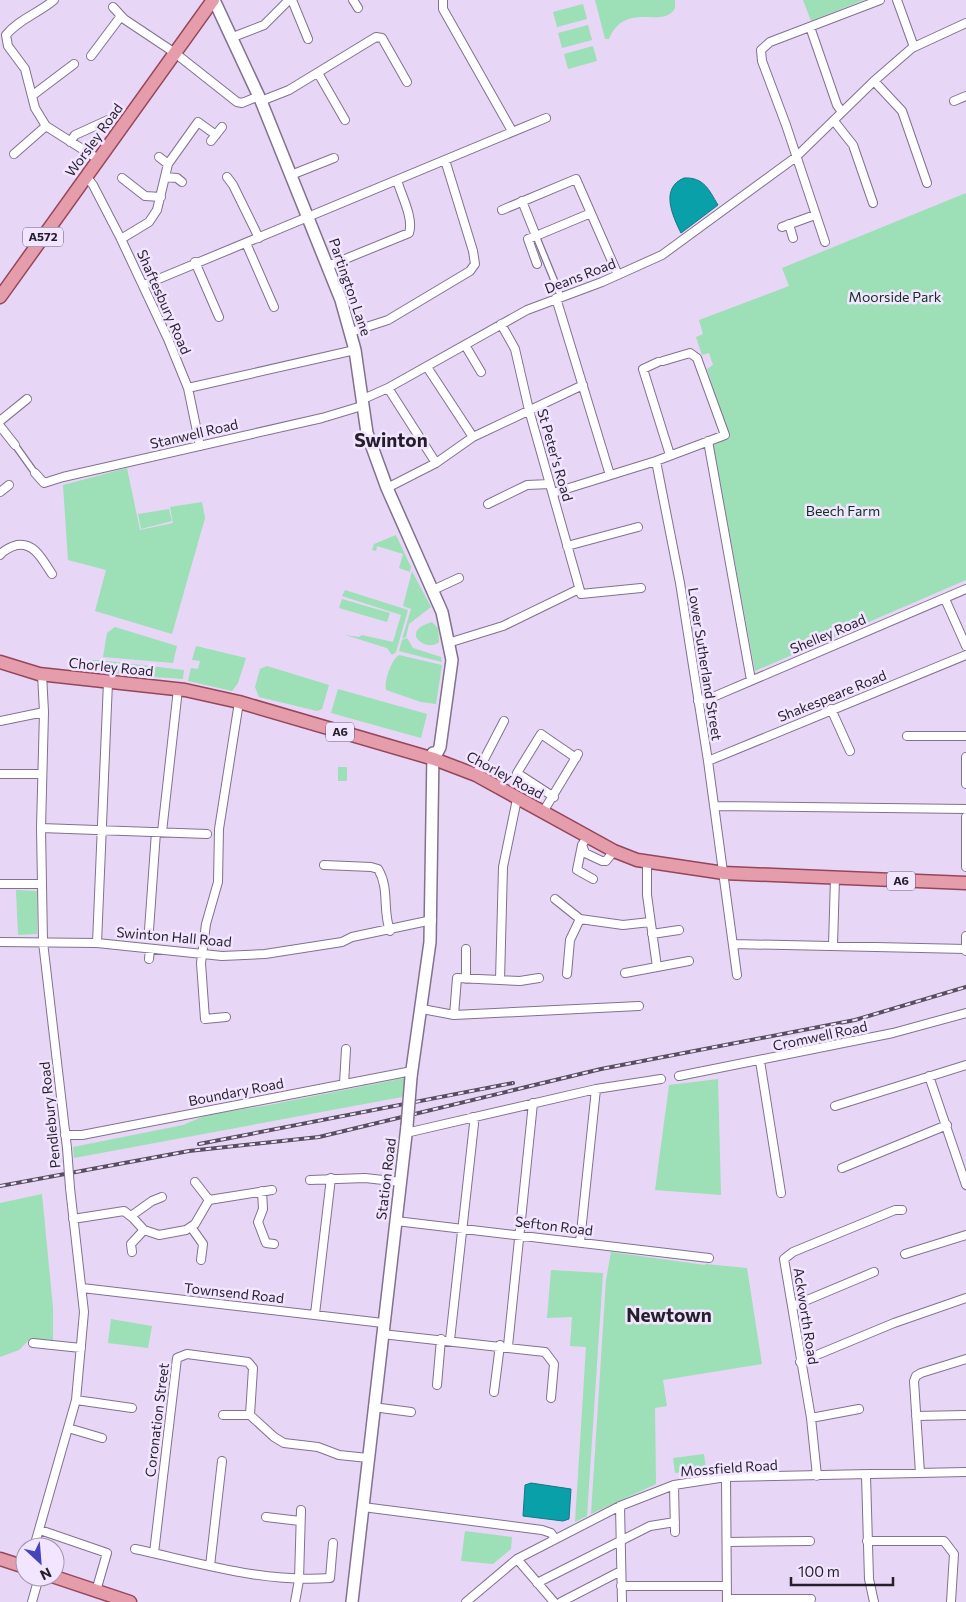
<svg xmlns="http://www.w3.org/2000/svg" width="966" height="1602" viewBox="0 0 966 1602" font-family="Commissioner,sans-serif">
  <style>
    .green { fill: #9ddfb6 }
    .water { fill: #09a0a9; stroke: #117983 }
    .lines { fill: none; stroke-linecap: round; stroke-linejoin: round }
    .pedestrian-casing { stroke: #81728e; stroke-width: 8 }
    .minor-casing { stroke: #81728e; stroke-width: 10 }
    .secondary-casing { stroke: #81728e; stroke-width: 14 }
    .primary-casing { stroke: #96465a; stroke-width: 15 }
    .pedestrian { stroke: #fff; stroke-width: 5.5 }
    .minor { stroke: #fff; stroke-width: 8 }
    .secondary { stroke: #fff; stroke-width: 11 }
    .primary { stroke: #e59dac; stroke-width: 12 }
    .rail-casing { stroke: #574e5f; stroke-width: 4 }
    .rail { stroke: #f2e5ff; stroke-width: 2; stroke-dasharray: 5.5; stroke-linecap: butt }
    .minor-bridge-casing { stroke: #81728e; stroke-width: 10; stroke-linecap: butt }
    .secondary-bridge-casing { stroke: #81728e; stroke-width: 14; stroke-linecap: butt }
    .minor-bridge { stroke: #fff; stroke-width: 8 }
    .secondary-bridge { stroke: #fff; stroke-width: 11 }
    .labels { text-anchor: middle; stroke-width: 5; stroke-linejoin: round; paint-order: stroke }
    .shield { fill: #f2e5ff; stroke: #625a6b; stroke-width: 1 }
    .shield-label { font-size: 12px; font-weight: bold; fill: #251f2b }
    .street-label { font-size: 14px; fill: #251f2b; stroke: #f2e5ff }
    .park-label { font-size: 14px; fill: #0d311e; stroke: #f2e5ff }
    .district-label { font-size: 19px; font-weight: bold; fill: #251f2b; stroke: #f2e5ff }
  </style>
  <rect width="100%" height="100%" fill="#e7d6f6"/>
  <path class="green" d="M595,0H675V8C664,30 625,0 609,39H605Z
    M803,0H864L811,21Z
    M583,4L587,19L557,27L553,12Z
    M588,25L592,40L562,48L558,33Z
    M593,46L597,61L568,69L564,54Z
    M966,193V580L755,671L713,445L714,442L728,436L707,369L713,365L709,353L702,355L696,337L703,334L699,320L789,286L782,268Z
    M127,468L140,530L173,523L170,507L202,502L205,518L172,634L95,611L106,570L68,560L63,485Z
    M169,509L172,521L141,529L138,514Z
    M396,535L411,567L410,572L399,568L403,554L377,546L376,551L372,550L374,544Z
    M412,571L431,607L409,624L406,637L402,639L411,609L403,606Z
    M345,590L408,610L396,652L392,655L387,648L345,635L359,637L362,635L393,642L401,615L342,596Z
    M342,599L390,613L387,622L339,608Z
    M432,622L438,628L439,642C432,648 421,645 416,637C415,627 424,625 432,622Z
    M115,627L177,646L173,663L103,657L107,633Z
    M407,638L413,648L441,657L442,662L399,651L402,640Z
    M196,646L246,658L238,683L232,691L188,681L191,668L198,669L200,661L192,660Z
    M399,655L442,665L436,704L421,702L386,690C384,682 391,660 399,655Z
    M92,660H98L184,670L183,679L126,675L86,668Z
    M267,666L329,685L322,709L317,711L259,697L255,687L260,669Z
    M338,689L427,714L421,738L331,713Z
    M338,767H347V781H338Z
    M16,890L37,891V934L18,935Z
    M405,1078L402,1097L74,1158L73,1147L183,1125L207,1115L269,1105Z
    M718,1079L721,1195L655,1190L669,1085Z
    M42,1194L53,1308V1340L30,1339L19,1350L0,1357V1203Z
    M611,1252L705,1265V1264L747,1268L762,1364L663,1380L667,1406L655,1408L656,1484L591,1514L606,1280Z
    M551,1270L603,1273L587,1516L575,1522L586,1347L570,1346L572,1317L547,1318Z
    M111,1319L152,1326L148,1348L108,1343Z
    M704,1454L706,1469L675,1473L673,1458Z
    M465,1531L512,1537L511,1549L493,1564L461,1561Z"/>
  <path class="water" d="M684,178C704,177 709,190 718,205L681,233C672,215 660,188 684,178Z
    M531,1483L571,1489L569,1519L563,1521L523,1516L525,1485Z"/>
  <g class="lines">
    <defs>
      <path id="pedestrian" d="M536,236L561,297
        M15,445L35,473"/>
      <path id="minor" d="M54,0C39,13 19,19 6,35L8,46L25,69L35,108L46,126L98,159
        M292,0L308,39
        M353,0L358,8
        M443,0V9L512,131
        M897,0L914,47
        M113,7L124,19L175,53L237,102L242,103L259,96
        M810,27L837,105L842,112
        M233,37L264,25L289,0
        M91,56L121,16
        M318,73L345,120
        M874,81L902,111L927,183
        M33,95L74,64
        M261,101L289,90L376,37L382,38L407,82
        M954,101L966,96
        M834,121L853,145L873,203
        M211,141L222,127
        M70,142L75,135L108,120
        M14,154L46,126
        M159,157L168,164
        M291,175L334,158
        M86,176L93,185L121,239L168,339L188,388L200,446
        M165,177L177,178L182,182
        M227,177L233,185L259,238
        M122,178L145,196L161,197
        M522,201L536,236L528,239L537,264
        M502,210L576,179L618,275
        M789,224L793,238
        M782,227L815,215
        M536,236L591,213
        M121,239L149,222L157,210L168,164L198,122L216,135
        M825,242L786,125L762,61L761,50L770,42L880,0
        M246,243L274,307
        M195,262L219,317
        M328,266L409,233C414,218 401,195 397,180
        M144,285L546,118
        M556,298L610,475
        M501,324L515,349L529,410L581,594L641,588
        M351,332L388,320L470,271L475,264L473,251L445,160
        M465,345L481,372
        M658,362L643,369L670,455
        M427,367L473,437
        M188,388L355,350
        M388,388L436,463
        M361,400L388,388L527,310L602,282L662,255L796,157L874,81L912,48L966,23
        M0,421L27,399
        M0,426L15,445
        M708,441L751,680
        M656,461L680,583L708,761L737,975
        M35,473L44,483L63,477L322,418L362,406
        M387,488L436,463L473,437L583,385
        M0,492L9,485
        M553,493L656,461L725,435L697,358L690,353L663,361
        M488,504L527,485L550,484
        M567,546L638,527
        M0,555C5,549 10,547 17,545C35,542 43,561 52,574
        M433,590L459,578
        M945,599L966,646
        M448,643L503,626L579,589
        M42,674L44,712L41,828L43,942L67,1148
        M698,701L713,697L966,589
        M831,709L850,751
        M0,721L44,712
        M907,736H966
        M966,757V784
        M708,761L966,655
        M0,774H41
        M476,775L504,721
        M554,797L517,773L541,734L576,758
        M714,806L966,809
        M543,812L578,754
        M966,817V867
        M41,828L207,834
        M162,832L178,689
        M587,837L582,845L585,853L602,861H606L614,851
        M582,845L577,870L593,879
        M647,861V895L657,967
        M324,865L371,867L378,869C390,889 382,909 390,931
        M0,884H42
        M555,899L580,919L623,925L650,922
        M149,930L156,832
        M652,934L679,930
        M966,936V951
        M0,942L97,943L222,956L265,954L342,942L352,937L432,920
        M97,943L108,682
        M733,944L966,949
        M833,945L835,878
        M149,959L150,949
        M625,973L689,961
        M567,974L570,940L580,919
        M466,979V949
        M500,980L503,867L517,799
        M422,1009L454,1015L639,1006
        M454,1015L457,978L520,981L539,978
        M226,1017L205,1019L201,963L206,924L218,882L219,829L239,702
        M760,1061L781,1193
        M679,1076L893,1033L966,1013
        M929,1076L966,1185
        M344,1084L346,1049
        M835,1106L966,1065
        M406,1133L596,1089L661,1079
        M65,1135H82L412,1071
        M842,1168L947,1125
        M310,1180L365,1178L401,1182
        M195,1182L209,1200
        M262,1191L263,1209L258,1222L266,1243L274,1244
        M131,1216L152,1201L162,1197
        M73,1219L124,1211L133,1218L144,1230L159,1235L186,1230L195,1224L209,1200L272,1190
        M396,1221L709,1258
        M191,1227L203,1244L201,1260
        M580,1242L596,1089
        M132,1252L131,1244L144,1230
        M905,1254L966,1235
        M82,1288L383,1323
        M793,1306L874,1272
        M315,1314L331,1178
        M382,1334L545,1352L554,1364L551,1398
        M450,1340L474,1124L473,1117
        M33,1343L81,1348
        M508,1346L533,1103
        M800,1362L894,1323L966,1298
        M437,1385L441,1339
        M494,1392L500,1345
        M76,1400L132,1408
        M373,1407L411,1412
        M223,1415H250
        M250,1415L274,1437L284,1443L318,1447L339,1455L368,1458
        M916,1416L966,1415
        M811,1418L859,1409
        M68,1428L102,1438
        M920,1473L914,1381L916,1376L921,1373L966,1359
        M866,1475L869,1579L874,1602
        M817,1476L811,1418L784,1259L793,1252L895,1210H902
        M726,1477L727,1602
        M674,1485L675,1532
        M620,1506L622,1602
        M363,1507L542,1530L551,1533L555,1539
        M266,1517L300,1521
        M40,1530L107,1553L96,1591
        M867,1541H944L954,1554L951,1602
        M727,1542L810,1541
        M34,1547L76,1400L84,1312L70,1188
        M135,1549C200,1563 263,1583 330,1578L333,1543
        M154,1553L177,1358L187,1354L248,1362L253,1368L250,1415
        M517,1559L554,1602
        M210,1566L222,1461
        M537,1583L650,1526L675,1522
        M621,1586H727
        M728,1599H811
        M32,1602L39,1577
        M295,1602L299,1580L301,1510
        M466,1602L517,1559L620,1506L674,1485L726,1477L966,1472
        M561,1602L621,1571"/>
      <path id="secondary" d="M214,0L261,101L341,300L355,350L367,433L387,488L442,612L452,660L440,747L434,759
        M411,1077L430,942L433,753
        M352,1602L407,1126"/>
      <path id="primary" d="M0,297L213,0
        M0,662L39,674L185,690L239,702L434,759L476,775L614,851L637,860L724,873L966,883
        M0,1559L25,1567
        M55,1577L130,1602"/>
    </defs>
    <use href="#pedestrian" class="pedestrian-casing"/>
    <use href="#minor" class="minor-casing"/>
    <use href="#secondary" class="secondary-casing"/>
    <use href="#primary" class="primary-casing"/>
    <use href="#pedestrian" class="pedestrian"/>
    <use href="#minor" class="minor"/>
    <use href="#secondary" class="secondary"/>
    <use href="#primary" class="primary"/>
    <defs>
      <path id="rail" d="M199,1144L513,1083
        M0,1186L189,1151L319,1137L601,1069L855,1020L966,987"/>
    </defs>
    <use href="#rail" class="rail-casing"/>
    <use href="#rail" class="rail"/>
    <defs>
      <path id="minor-bridge" d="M67,1148L70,1188"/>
      <path id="secondary-bridge" d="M407,1126L411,1077"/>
    </defs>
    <use href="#minor-bridge" class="minor-bridge-casing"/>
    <use href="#secondary-bridge" class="secondary-bridge-casing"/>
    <use href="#minor-bridge" class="minor-bridge"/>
    <use href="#secondary-bridge" class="secondary-bridge"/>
  </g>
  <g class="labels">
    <g class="shield">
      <rect x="23" y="227.5" width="40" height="19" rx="4"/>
      <rect x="326" y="722.5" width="28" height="19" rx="4"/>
      <rect x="887" y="871.5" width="28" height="19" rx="4"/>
    </g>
    <g class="shield-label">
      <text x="43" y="241">A572</text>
      <text x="340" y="736">A6</text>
      <text x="901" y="885">A6</text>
    </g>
    <g class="street-label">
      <text transform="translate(94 140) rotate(-54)" y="5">Worsley Road</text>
      <text transform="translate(580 276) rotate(-21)" y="5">Deans Road</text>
      <text transform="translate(350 287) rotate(71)" y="5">Partington Lane</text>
      <text transform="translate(164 302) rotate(66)" y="5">Shaftesbury Road</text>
      <text transform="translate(194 434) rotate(-13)" y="5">Stanwell Road</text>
      <text transform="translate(555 455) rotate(74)" y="5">St Peter's Road</text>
      <text transform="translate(828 634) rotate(-23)" y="5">Shelley Road</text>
      <text transform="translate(705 664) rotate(81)" y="5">Lower Sutherland Street</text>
      <text transform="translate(111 667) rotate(6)" y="5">Chorley Road</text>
      <text transform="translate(832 696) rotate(-22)" y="5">Shakespeare Road</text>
      <text transform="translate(505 775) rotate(28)" y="5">Chorley Road</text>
      <text transform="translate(174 937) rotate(5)" y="5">Swinton Hall Road</text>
      <text transform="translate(820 1036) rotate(-12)" y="5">Cromwell Road</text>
      <text transform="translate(236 1092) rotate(-11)" y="5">Boundary Road</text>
      <text transform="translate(50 1115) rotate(-96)" y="5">Pendlebury Road</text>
      <text transform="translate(386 1179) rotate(-83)" y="5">Station Road</text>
      <text transform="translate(554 1226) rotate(7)" y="5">Sefton Road</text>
      <text transform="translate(234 1293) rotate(6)" y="5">Townsend Road</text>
      <text transform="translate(806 1316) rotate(81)" y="5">Ackworth Road</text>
      <text transform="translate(157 1420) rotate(-83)" y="5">Coronation Street</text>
      <text transform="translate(729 1468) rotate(-4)" y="5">Mossfield Road</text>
    </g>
    <g class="park-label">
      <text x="895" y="302">Moorside Park</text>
      <text x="843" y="516">Beech Farm</text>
    </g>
    <g class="district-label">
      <text x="391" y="447">Swinton</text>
      <text x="669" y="1322">Newtown</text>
    </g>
  </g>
  <g transform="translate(40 1562) rotate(154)"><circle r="24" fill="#f2e5ff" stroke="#a096aa"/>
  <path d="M0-4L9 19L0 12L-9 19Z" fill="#4743b9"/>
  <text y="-8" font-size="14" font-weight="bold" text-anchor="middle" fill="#251f2b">N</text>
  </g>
  <path d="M791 1577v8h102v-8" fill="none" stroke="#251f2b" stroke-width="2.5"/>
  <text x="798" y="1577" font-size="15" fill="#251f2b" stroke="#f2e5ff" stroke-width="4" paint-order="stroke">100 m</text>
</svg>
